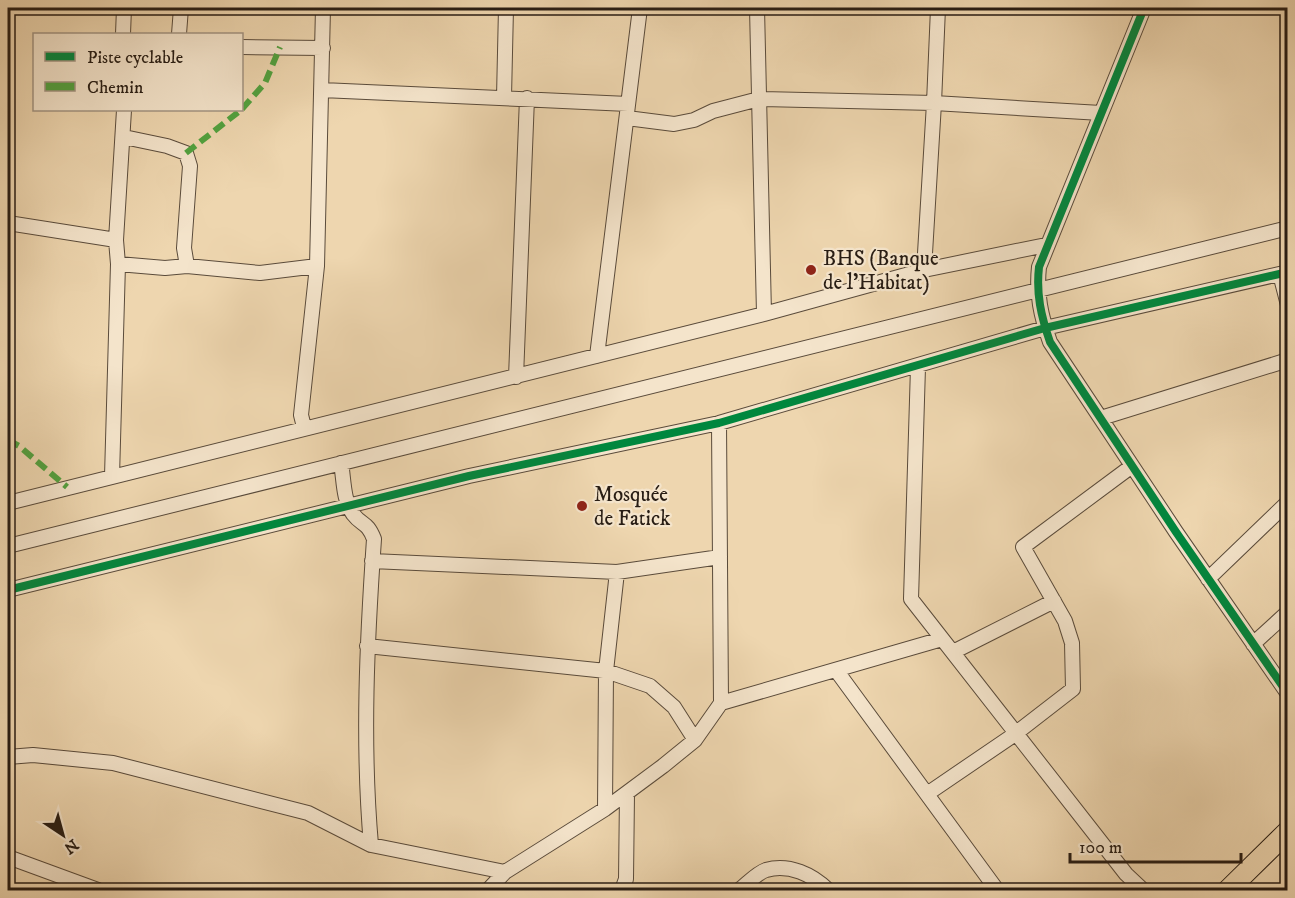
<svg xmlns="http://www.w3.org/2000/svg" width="1295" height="898" viewBox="0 0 1295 898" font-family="'IM FELL DW Pica',serif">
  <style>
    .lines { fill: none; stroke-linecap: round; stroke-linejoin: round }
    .minor-casing { stroke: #5a4b3b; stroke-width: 16 }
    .highway-casing { stroke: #281d14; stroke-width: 22 }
    .minor { stroke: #f4e4cb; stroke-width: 14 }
    .highway { stroke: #eed6af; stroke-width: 20 }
    .quiet { stroke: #51a23f; stroke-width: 6; stroke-dasharray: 12 6; stroke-linecap: butt }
    .cycleway-casing { stroke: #f4e4cb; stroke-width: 11 }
    .cycleway { stroke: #00873e; stroke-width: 8 }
    .poi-dot { fill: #8f2418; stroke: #f4e4cb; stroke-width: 2 }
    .labels { text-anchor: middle; stroke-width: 4.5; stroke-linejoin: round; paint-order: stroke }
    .poi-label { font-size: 21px; fill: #281d14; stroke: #f4e4cb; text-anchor: start }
  </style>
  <rect width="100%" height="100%" fill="#eed6af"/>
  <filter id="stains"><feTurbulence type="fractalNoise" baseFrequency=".00333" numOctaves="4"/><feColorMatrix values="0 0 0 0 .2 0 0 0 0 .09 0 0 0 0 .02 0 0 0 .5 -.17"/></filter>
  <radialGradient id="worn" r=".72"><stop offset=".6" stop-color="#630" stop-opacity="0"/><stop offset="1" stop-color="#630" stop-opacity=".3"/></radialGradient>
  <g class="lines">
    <defs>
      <path id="minor" d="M757,8L764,314
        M1144,8L1039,267C1036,294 1041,316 1050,342L1176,532L1288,694
        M123,34L124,8
        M179,34L181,8
        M242,47L323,48
        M322,90L628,104
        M504,97L506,8
        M124,110L116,240L118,264L165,268L187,266
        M627,118L674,124L694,120L713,111L759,99L934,103L938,8
        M124,137L167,146L186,153L190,166L184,248L187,266L260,273L317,266
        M8,223L116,240
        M924,270L934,103L1101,113
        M1280,274L1288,305
        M597,356L640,8
        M918,367L911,599L1126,874L1143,890
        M516,377L527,98
        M1101,418L1288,360
        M304,427L301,415L317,266L323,8
        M341,463C344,480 343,500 353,514C362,526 367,521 374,539C367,641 362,742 371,845
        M112,476L118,264
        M8,503L764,314L924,270L1046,245
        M8,546L1288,228
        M372,561L617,572L720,557
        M1208,579L1288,502
        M8,590L469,476L719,423L1045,328L1288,272
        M1253,644L1288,612
        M367,646L606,671L650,686L674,707L695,740
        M953,652L1054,601
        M836,670L997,890
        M721,703L942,639
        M8,757L33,755L113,763L308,813L371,845L505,872
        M927,794L1015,734L1073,689L1072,643L1065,621L1023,547L1132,466
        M605,809L606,671L617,572
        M8,857L98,890
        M488,890L505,872L605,809L663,766L695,740L721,703L719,423
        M622,890L626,879L627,794
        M739,890C747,884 757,873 766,870C789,863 813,875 828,890"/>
      <path id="highway" d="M1228,890L1288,831"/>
    </defs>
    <use href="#minor" class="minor-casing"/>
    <use href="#highway" class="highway-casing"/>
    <use href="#minor" class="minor"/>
    <use href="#highway" class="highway"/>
    <path class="quiet" d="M242,109L265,83L280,47
      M186,153L241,110
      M8,440L19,446L67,487"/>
    <defs>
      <path id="cycleway" d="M1144,8L1039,267C1036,294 1041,316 1050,342L1176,532L1288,694
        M8,590L469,476L719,423L1045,328L1288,272"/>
    </defs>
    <use href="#cycleway" class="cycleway-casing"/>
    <use href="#cycleway" class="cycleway"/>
  </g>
  <g class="poi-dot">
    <circle cx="811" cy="270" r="6"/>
    <circle cx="582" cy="506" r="6"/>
  </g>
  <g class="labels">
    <g class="poi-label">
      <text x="823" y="265">BHS (Banque<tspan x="823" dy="24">de l'Habitat)</tspan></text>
      <text x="594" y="501">Mosquée<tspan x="594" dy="24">de Fatick</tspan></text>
    </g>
  </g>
  <rect width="1295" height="898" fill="none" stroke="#eed6af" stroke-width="30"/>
  <rect x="9" y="9" width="1277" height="880" fill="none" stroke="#281d14" stroke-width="3"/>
  <rect x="15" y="15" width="1265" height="868" fill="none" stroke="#281d14" stroke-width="1.5"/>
  <rect x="33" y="33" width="210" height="78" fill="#f4e4cb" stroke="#a29482" stroke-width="1.5"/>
  <rect x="45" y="52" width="30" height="9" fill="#00873e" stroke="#a29482" stroke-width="1.5"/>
  <text x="87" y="63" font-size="18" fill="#281d14">Piste cyclable</text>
  <rect x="45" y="82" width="30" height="9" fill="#51a23f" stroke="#a29482" stroke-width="1.5"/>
  <text x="87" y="93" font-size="18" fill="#281d14">Chemin</text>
  <g transform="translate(63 835) rotate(144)" stroke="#f4e4cb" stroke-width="4.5" paint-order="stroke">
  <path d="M0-4.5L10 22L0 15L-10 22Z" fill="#281d14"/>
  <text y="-9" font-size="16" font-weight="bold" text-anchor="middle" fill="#281d14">N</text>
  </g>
  <path d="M1070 853v9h171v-9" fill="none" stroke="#281d14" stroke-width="3"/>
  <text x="1079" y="853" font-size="18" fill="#281d14" stroke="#f4e4cb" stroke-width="4.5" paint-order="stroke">100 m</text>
  <rect width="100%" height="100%" filter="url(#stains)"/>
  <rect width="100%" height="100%" fill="url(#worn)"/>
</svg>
